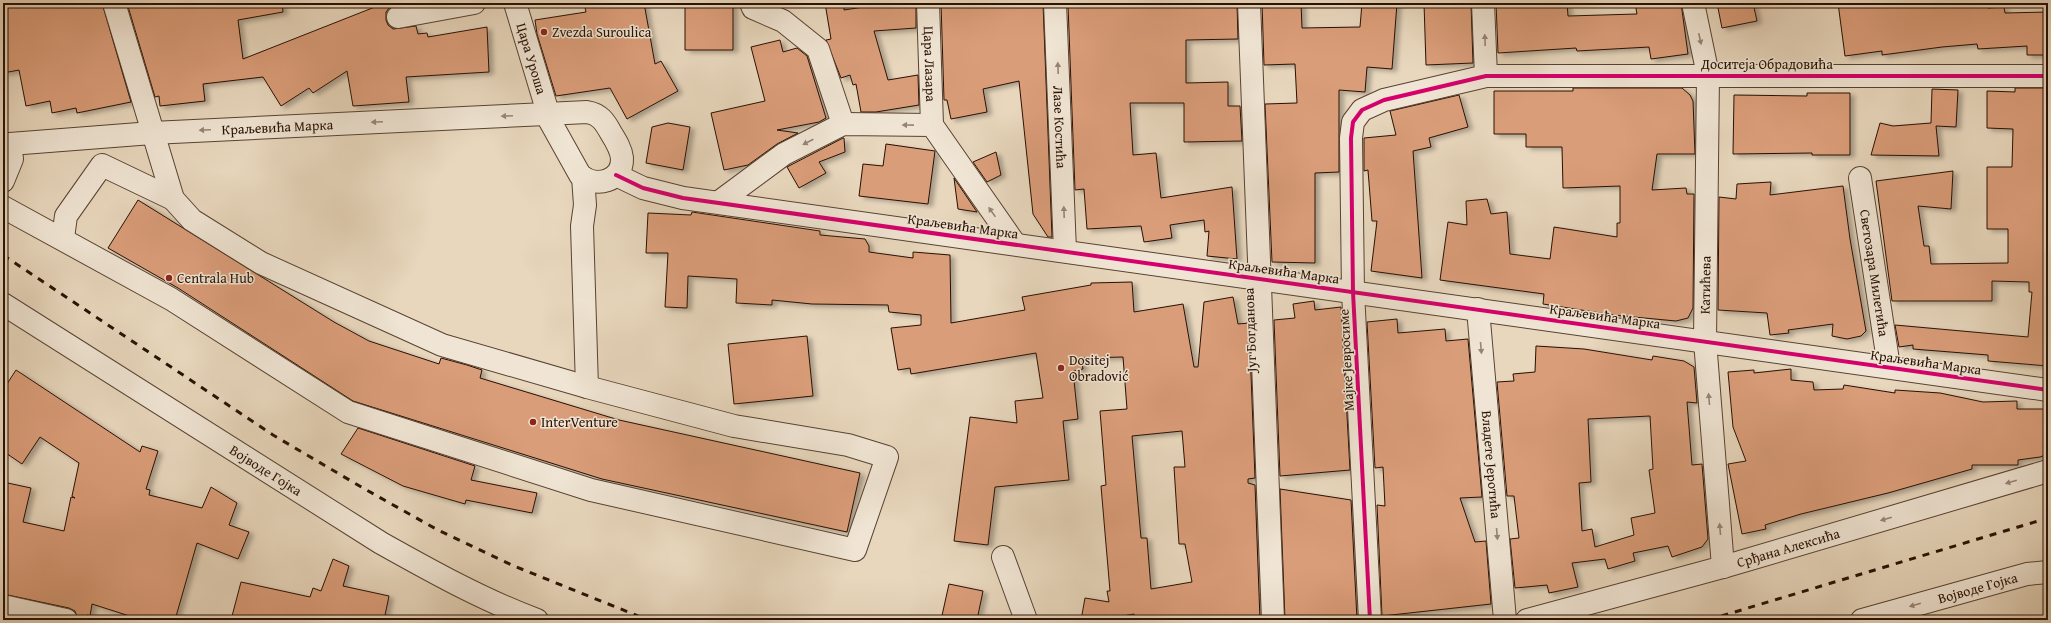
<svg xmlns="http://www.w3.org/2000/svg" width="2051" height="623" viewBox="0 0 2051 623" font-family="'Gentium Book Plus',serif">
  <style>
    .building { fill: #da9d79; stroke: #281003; fill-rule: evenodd; filter: url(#shadow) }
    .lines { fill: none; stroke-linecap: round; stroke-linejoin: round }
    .minor-casing { stroke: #584232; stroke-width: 24 }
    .minor { stroke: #f0e5d4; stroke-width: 22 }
    .rail { stroke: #281003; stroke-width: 3; stroke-dasharray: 7 7; stroke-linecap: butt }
    .cycleway-casing { stroke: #f0e5d4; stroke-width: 6 }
    .cycleway { stroke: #d6006c; stroke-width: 4 }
    .oneway { fill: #968576 }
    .poi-dot { fill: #8f2418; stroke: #f0e5d4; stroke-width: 1.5 }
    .labels { text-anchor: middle; stroke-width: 3; stroke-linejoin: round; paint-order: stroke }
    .poi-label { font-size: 14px; fill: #281003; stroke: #f0e5d4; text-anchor: start }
    .street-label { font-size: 14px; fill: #281003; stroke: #f0e5d4 }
  </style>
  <defs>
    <filter id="shadow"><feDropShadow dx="4.5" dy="2.5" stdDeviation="2" flood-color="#0004"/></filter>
  </defs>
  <rect width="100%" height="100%" fill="#e8d7bd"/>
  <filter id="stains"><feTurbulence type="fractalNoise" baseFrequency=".005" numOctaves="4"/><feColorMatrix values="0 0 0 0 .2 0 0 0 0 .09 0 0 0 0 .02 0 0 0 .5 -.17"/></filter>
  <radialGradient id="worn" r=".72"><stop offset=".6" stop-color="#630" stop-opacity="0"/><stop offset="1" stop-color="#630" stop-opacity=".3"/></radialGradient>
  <path class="building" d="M3,3H102L131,102L77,113L76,108L52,113L50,101L26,106L19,70L3,73Z
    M127,3H282L283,12L238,20L243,59L385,3H405L390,7L386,12V20L388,25L393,29L416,26L418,34L427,33L428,37L487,27L489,72L406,77L409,102L353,106L347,71L313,93L309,88L281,106L263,77L203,84L205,101L160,106L159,96L155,97Z
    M584,3H644L655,64L661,61L678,91L627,119L610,88L556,96L537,34L535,20L586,12Z
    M685,3H733V50H685Z
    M825,3H844V10L889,3H916V28L874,31L888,80L918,75L919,105L876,112H861L856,84L853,85L850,75L841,78L826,40L831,39Z
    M941,3H1043L1052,237H1048L1033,214L1019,81L983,89L987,112L951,119L947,100H944Z
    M1092,3H1237L1238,39L1186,40V83L1228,82V106H1240L1242,141L1184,142V103H1130L1133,155L1156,153L1161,198L1232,187L1237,259L1207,256L1209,231L1205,232L1204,220L1170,225L1172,238L1144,242L1141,226L1087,229L1084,189L1075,190L1068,5Z
    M1262,3H1301L1302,28L1360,27L1362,3H1397L1392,69L1367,67L1365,92L1339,90V172L1315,173V263L1272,262L1265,104L1297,103L1295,64L1264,65Z
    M1424,3H1471L1473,63L1426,65Z
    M1496,3H1567L1568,16L1637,14L1635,3H1681L1688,54L1651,59L1649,47L1577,51L1576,48L1498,53Z
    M1717,3H1753L1757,21L1722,28Z
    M1838,3H1988V8L2004,7L2005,13L2048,12V55H2027V46L1978,49L1977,44L1942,47L1882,55V51L1845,56Z
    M780,40L783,52L797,48L807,56L826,118L819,122L777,130L798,133L777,144L748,165L724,170L711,113L765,101L751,47Z
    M1573,88H1682L1690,95L1693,101L1695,154H1657L1652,190L1686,188L1687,194H1694L1693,308L1688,318L1676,321L1613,315L1543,304L1544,294L1440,280L1448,222L1467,225L1466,201L1487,199L1491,214L1507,212L1510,254L1550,259L1554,227L1617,237V223H1620V186L1563,188L1562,147H1526V134H1494V91H1573Z
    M2015,88H2048V366L1988,361V355L1913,349V345L1899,347L1895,325L2028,337L2032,292H2029V282L1992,281V301H1892L1876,181L1953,171L1951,209L1918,206L1924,246H1929L1931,264L2008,263V229H1987V167H2012L2013,129L1987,128V91L2015,92Z
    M1932,89L1958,90L1956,127L1936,126L1939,156L1871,155L1880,123L1893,126L1931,123Z
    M1807,93H1850V155H1812V153L1733,154L1734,95L1807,96Z
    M1459,95L1468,127L1429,138L1431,147L1413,151L1422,278L1371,271L1377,221H1372L1368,170L1364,171V138L1396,135L1390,111Z
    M668,123L690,127L683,170L646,163L652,127Z
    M843,138H844L845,152L819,162L826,173L799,188L787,167Z
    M886,144L935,151L928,204L859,196L863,164L883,166Z
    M996,152L1001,175L987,182L973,162Z
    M954,178L977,212L958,209Z
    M1771,182L1770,195L1843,186L1850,239L1866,331L1861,336L1847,339L1832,336L1833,324L1788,330L1789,333L1770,335L1767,313L1718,310L1719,197L1736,199L1737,184Z
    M138,200L334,322L369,341L439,364L441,358L467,365L482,370L480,378L619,420L860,473L847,532L602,479L353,401L178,288L108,248Z
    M692,212L820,231V235L865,239L869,246V252L913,258V252L950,255L951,323L1025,310L1022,297L1091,285V283L1132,282L1134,312L1183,304L1194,367H1198L1204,302L1233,297L1238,324L1249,323L1255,478L1248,479V483L1255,485L1260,620H1135L1134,614L1100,620H1081L1085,598L1109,602L1107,591H1110L1101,486L1106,485L1100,411L1127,409L1123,357L1081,358L1083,369L1073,371L1078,419L1063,421L1069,480L995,487L988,545L954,541L970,417L1017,423L1015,401L1043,398L1036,353L911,374L910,368L898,370L891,328L921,325V315L889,312L888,305L812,304L772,300V305L736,303L737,279L688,276L687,308L665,307L668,253H646L648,213L691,215ZM1182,431L1185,467H1174L1179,544H1185L1192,582L1151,589L1147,538H1141L1132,436Z
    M1314,301L1315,310L1341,307L1350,470L1280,476L1274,320L1295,318L1293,304Z
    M1397,319L1398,333L1445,329L1446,341L1468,339L1482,497L1460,498L1475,542L1486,541L1491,604L1382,616L1377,505L1385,506L1383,467L1375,468L1367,322Z
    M807,336L813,396L734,404L728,344Z
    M1536,346L1584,349L1652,360L1653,356L1684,361L1694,367L1697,403L1687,402L1692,465L1702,464L1708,539L1702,547L1672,557L1668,546L1633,553L1635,561L1608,569L1605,559L1572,563L1578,587L1549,593L1547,585L1515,588L1510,539L1519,538L1514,496H1507L1497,382L1514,381L1513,374L1535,372ZM1650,416L1653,469L1649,470L1655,513L1631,518L1634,535L1595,547L1592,529L1582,531L1579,483L1591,482L1588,419Z
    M1791,369V380L1813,382L1814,390L1843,389L1844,385L1895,393V390L1940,393L1983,402L2017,401V409H2048V454L2040,457L2018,460V465H1972V469L1888,493L1801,514L1765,525L1766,529L1742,534L1728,464L1746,461L1733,427L1728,372L1754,370V373Z
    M16,370L140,452L142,446L158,451L146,489L150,490L149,495L202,508L211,487L237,503L229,525L249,532L238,559L197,543L175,620H142L92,604L90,616L87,615L86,620H78L75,611L69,608L3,594V482L31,488L23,522L64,531L71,497L75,498L72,496L79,463L40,437L22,464L3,451V390Z
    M358,428L475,466L471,480L537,493L532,513L466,500L465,504L403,486L341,454Z
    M1280,489L1351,500L1357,620H1285Z
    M333,559L349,566L343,586L389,596L384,620H231L241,582L310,597L313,588L321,591Z
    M949,584L983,591L977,620H941Z"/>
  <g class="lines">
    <defs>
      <g id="minor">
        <path id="s1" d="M515,3L548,113"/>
        <path d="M751,3L753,8L783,21L818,49L843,124"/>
        <path id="s2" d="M928,3L932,125"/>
        <path id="s3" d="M1055,3L1065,251"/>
        <path d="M1249,3L1273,620"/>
        <path d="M1483,3L1486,76"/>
        <path d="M1693,3L1708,75L1705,341L1723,567"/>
        <path d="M398,17L474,3"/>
        <path d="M587,112C600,114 605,122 611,133C616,141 621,149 622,158C623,182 595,188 580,175L546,114Z"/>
        <path id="s4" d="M10,144L152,133L546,114"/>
        <path d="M616,175L643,188L683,198L2048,390"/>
        <path d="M583,177L585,205L582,226L587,387"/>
        <path id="s5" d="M1860,178L1889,367"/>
        <path d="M3,181L12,159L10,144"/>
        <path d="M719,202L784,154L843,124L932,125L1015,244"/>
        <path d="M3,207L171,299L348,412L591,490L855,550L887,457L848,445L734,426L587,387L442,345L261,263L192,220L173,199L114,3"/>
        <path d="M63,238L66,216L102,165L173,199"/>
        <path id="s6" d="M3,304L381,543C431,571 483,600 537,620"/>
        <path id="s7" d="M1478,309L1505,620"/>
        <path d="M1003,557L1026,620"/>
        <path d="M3,606L66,620"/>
        <path d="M1370,620L1353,292L1351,138L1353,122L1362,110L1384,100L1486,76H2048"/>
        <path id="s8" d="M1527,620L1723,567L2048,471"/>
        <path id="s9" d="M1862,620L2027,574L2048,572"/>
      </g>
    </defs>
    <use href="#minor" class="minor-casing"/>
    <use href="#minor" class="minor"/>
    <path class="rail" d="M3,255L273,435L363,488L436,529L514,566L648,620
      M1708,620L2048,518"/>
    <defs>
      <path id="cycleway" d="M616,175L643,188L683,198L2048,390
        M1370,620L1353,292L1351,138L1353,122L1362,110L1384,100L1486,76H2048"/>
    </defs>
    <use href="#cycleway" class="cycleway-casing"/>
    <use href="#cycleway" class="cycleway"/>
  </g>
  <defs><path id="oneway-solid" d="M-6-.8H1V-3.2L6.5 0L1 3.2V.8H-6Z"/></defs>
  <g class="oneway">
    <use href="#oneway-solid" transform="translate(1700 39) rotate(78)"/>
    <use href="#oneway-solid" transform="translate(1485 40) rotate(-92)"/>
    <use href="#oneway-solid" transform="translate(1058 68) rotate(-92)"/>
    <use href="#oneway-solid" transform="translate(507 116) rotate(177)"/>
    <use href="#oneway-solid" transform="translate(377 122) rotate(177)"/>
    <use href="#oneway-solid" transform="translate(908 125) rotate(-179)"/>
    <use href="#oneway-solid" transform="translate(205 130) rotate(177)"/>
    <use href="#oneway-solid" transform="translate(808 142) rotate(153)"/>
    <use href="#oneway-solid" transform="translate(992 212) rotate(-125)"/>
    <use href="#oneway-solid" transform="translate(1064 212) rotate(-92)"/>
    <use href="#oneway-solid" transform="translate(1481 348) rotate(85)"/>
    <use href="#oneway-solid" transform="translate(1709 399) rotate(-95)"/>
    <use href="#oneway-solid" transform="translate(2011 482) rotate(164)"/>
    <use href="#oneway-solid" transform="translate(1886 519) rotate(164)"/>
    <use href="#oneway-solid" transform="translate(1720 529) rotate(-95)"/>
    <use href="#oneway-solid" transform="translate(1497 534) rotate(85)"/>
    <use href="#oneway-solid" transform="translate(1915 605) rotate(164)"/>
  </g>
  <g class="poi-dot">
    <circle cx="544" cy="32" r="4"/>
    <circle cx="169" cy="278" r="4"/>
    <circle cx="1061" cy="368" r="4"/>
    <circle cx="533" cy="422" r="4"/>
  </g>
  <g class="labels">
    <g class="poi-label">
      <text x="552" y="37">Zvezda Suroulica</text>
      <text x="177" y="283">Centrala Hub</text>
      <text x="1069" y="365">Dositej<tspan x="1069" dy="16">Obradović</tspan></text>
      <text x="541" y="427">InterVenture</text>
    </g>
    <g class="street-label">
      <text dy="5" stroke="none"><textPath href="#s1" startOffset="58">Цара Уроша</textPath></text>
      <text dy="5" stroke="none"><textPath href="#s2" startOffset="61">Цара Лазара</textPath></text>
      <text x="1767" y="69">Доситеја Обрадовића</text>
      <text dy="5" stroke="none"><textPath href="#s4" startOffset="268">Краљевића Марка</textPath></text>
      <text dy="5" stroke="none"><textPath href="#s3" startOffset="124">Лазе Костића</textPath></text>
      <text transform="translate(963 226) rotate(8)" y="5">Краљевића Марка</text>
      <text transform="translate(1284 271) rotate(8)" y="5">Краљевића Марка</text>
      <text dy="5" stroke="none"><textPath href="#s5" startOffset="96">Светозара Милетића</textPath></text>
      <text transform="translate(1705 285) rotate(-89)" y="5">Катићева</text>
      <text transform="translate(1605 316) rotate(8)" y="5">Краљевића Марка</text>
      <text transform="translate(1250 330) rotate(-92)" y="5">Југ Богданова</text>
      <text transform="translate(1346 360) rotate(-93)" y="5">Мајке Јевросиме</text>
      <text transform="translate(1926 362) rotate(8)" y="5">Краљевића Марка</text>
      <text dy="5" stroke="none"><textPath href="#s7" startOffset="156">Владете Јеротића</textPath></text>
      <text dy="5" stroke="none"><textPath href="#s6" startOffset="311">Војводе Гојка</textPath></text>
      <text dy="5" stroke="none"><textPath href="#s8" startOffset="271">Срђана Алексића</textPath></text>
      <text dy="5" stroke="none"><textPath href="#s9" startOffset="120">Војводе Гојка</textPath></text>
    </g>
  </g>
  <rect width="2051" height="623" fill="none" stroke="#e8d7bd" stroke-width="16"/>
  <rect x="4" y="4" width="2043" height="615" fill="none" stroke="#281003" stroke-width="2"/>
  <rect x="8" y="8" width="2035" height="607" fill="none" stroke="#281003"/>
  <rect width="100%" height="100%" filter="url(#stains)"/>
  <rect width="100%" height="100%" fill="url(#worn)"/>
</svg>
